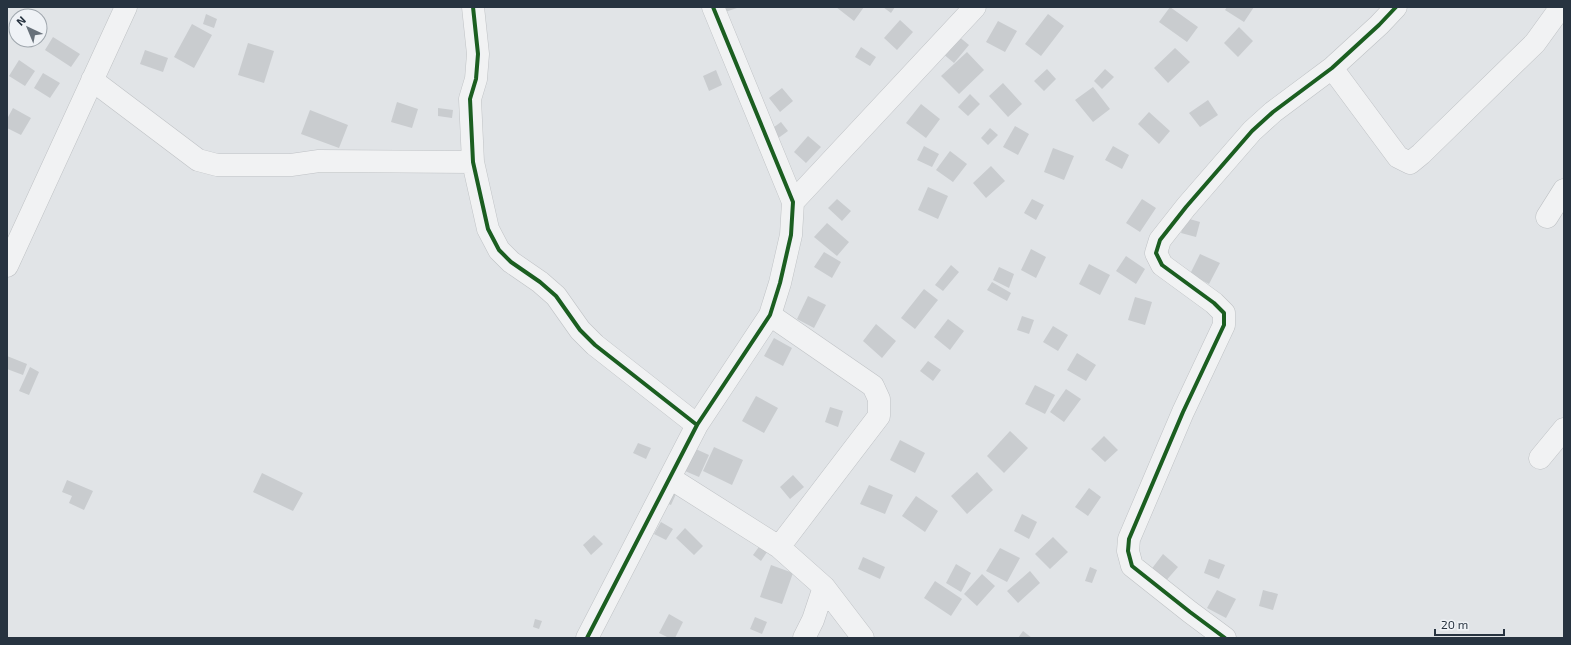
<svg xmlns="http://www.w3.org/2000/svg" width="1571" height="645" viewBox="0 0 1571 645" font-family="'Exo 2',sans-serif">
  <style>
    .building { fill: #c9cccf }
    .lines { fill: none; stroke-linecap: round; stroke-linejoin: round }
    .minor-casing { stroke: #bfc2c5; stroke-width: 23 }
    .minor { stroke: #f1f2f3; stroke-width: 22 }
    .cycleway-casing { stroke: #eff2f6; stroke-width: 6 }
    .cycleway { stroke: #1b5e20; stroke-width: 4 }
  </style>
  <rect width="100%" height="100%" fill="#e1e4e7"/>
  <path class="building" d="M723,7H740L725,12Z
    M836,7H864L854,21Z
    M883,7H895L891,13Z
    M1170,7L1198,27L1187,42L1159,22Z
    M1227,7H1254L1244,22L1225,10Z
    M206,14L217,19L214,28L203,24Z
    M1048,14L1064,26L1041,56L1025,44Z
    M900,20L913,32L897,50L884,38Z
    M998,21L1017,31L1005,52L986,42Z
    M192,24L212,35L194,68L174,57Z
    M1239,27L1253,41L1238,57L1224,43Z
    M957,35L969,45L954,63L942,53Z
    M53,37L80,54L71,67L45,50Z
    M248,43L274,51L264,83L238,75Z
    M861,47L876,57L870,66L855,57Z
    M1175,48L1190,62L1168,83L1154,68Z
    M145,50L168,58L163,72L140,64Z
    M967,52L984,70L959,94L941,76Z
    M19,60L35,71L25,86L9,76Z
    M1047,69L1056,79L1044,91L1034,81Z
    M1105,69L1114,77L1102,89L1094,81Z
    M716,70L722,85L709,91L703,76Z
    M43,73L60,83L50,98L34,88Z
    M1003,83L1022,104L1008,117L989,96Z
    M1093,87L1110,109L1093,122L1075,100Z
    M782,88L793,101L780,112L769,98Z
    M970,94L980,104L968,116L958,107Z
    M1208,100L1218,115L1200,127L1189,113Z
    M397,102L418,109L412,128L391,122Z
    M921,104L940,119L926,138L906,123Z
    M13,108L31,118L21,135L7,128V119Z
    M438,108L453,110L452,118L438,116Z
    M310,110L348,125L339,148L301,134Z
    M1149,112L1170,131L1159,144L1138,124Z
    M781,122L788,131L777,139L770,130Z
    M1015,126L1029,134L1018,155L1003,147Z
    M990,128L998,135L988,145L981,138Z
    M808,136L821,147L806,163L794,152Z
    M924,146L939,154L932,167L917,160Z
    M1113,146L1129,155L1122,169L1105,160Z
    M1053,148L1074,156L1064,180L1044,172Z
    M950,151L967,164L953,182L936,170Z
    M991,166L1005,181L986,198L973,183Z
    M928,187L948,196L938,219L918,210Z
    M837,199L851,211L842,221L828,208Z
    M1032,199L1044,205L1036,220L1024,213Z
    M1142,199L1156,208L1140,232L1126,223Z
    M1186,218L1200,222L1196,237L1181,233Z
    M827,223L849,242L837,256L814,237Z
    M1031,249L1046,257L1036,278L1021,270Z
    M824,252L841,262L832,278L814,267Z
    M1200,254L1220,263L1209,284L1190,274Z
    M1126,256L1145,269L1136,284L1116,271Z
    M1089,264L1110,275L1100,295L1079,284Z
    M951,265L959,272L943,291L935,285Z
    M999,267L1014,274L1009,288L993,280Z
    M992,282L1011,293L1007,301L987,290Z
    M924,289L938,300L915,329L901,318Z
    M808,296L826,305L814,328L797,319Z
    M1135,297L1152,302L1145,325L1128,320Z
    M1022,316L1034,320L1029,334L1017,330Z
    M948,319L964,331L950,350L934,337Z
    M876,324L896,341L882,358L863,341Z
    M1053,326L1068,335L1058,351L1043,342Z
    M774,338L792,348L783,366L764,356Z
    M1077,353L1096,365L1086,381L1067,370Z
    M7,356L27,364L23,375L7,369Z
    M928,361L941,370L933,381L920,371Z
    M30,367L39,372L29,395L19,391Z
    M1035,385L1055,395L1045,414L1025,404Z
    M1066,389L1081,399L1064,422L1050,412Z
    M756,396L778,408L764,433L742,421Z
    M830,407L843,411L838,427L825,422Z
    M1010,431L1028,448L1004,473L987,456Z
    M1104,436L1118,450L1105,462L1091,449Z
    M900,440L925,453L915,473L890,460Z
    M638,443L651,448L646,459L633,453Z
    M687,445L709,455L699,477L678,468Z
    M714,447L743,460L732,485L703,471Z
    M977,472L993,490L967,514L951,496Z
    M262,473L303,493L293,511L253,492Z
    M793,475L804,487L790,499L780,487Z
    M67,480L93,491L84,510L69,503L72,496L62,492Z
    M869,485L893,495L885,514L860,504Z
    M1089,488L1101,497L1088,516L1075,507Z
    M665,489L676,494L671,505L661,501Z
    M916,496L938,511L925,532L902,516Z
    M1022,514L1037,522L1029,539L1014,531Z
    M661,522L673,529L666,540L654,534Z
    M685,528L703,546L694,555L676,538Z
    M594,535L603,544L591,555L583,545Z
    M1053,537L1068,552L1050,569L1035,554Z
    M761,544L769,549L761,561L753,555Z
    M1000,548L1020,558L1007,582L986,571Z
    M1163,554L1178,567L1164,583L1150,571Z
    M863,557L885,567L880,579L858,569Z
    M1209,559L1225,565L1219,579L1204,573Z
    M956,564L971,573L961,592L946,583Z
    M771,565L793,573L782,604L760,597Z
    M1090,567L1097,570L1092,583L1085,581Z
    M1030,571L1040,583L1018,603L1007,591Z
    M982,574L995,586L977,606L964,594Z
    M935,581L962,599L951,616L924,598Z
    M1217,590L1236,599L1226,618L1207,608Z
    M1263,590L1278,594L1273,610L1259,606Z
    M669,614L683,622L675,638H669L659,633Z
    M755,617L767,622L762,634L750,629Z
    M535,619L542,621L539,629L533,627Z
    M1023,631L1032,638H1018Z"/>
  <g class="lines">
    <defs>
      <path id="minor" d="M473,7L478,54L476,79L470,99L473,162L488,229L499,250L511,262L540,282L556,296L580,330L595,345L697,425
        M1332,68L1398,157L1410,163L1421,154L1535,43L1561,7
        M92,80L198,160L217,165H291L319,161L473,162
        M793,202L975,7
        M1547,217L1564,190
        M7,266L126,7
        M770,315L873,386L879,399V416L779,547
        M1540,458L1564,429
        M670,478L779,547L824,587L863,638
        M587,638L697,425L770,315L780,283L791,235L793,202L713,7
        M804,638L813,620L824,587
        M1225,638L1190,612L1132,566L1128,551L1129,539L1183,412L1224,325V313L1214,303L1162,265L1156,253L1160,240L1186,207L1252,131L1273,112L1332,68L1379,25L1396,7"/>
    </defs>
    <use href="#minor" class="minor-casing"/>
    <use href="#minor" class="minor"/>
    <defs>
      <path id="cycleway" d="M473,7L478,54L476,79L470,99L473,162L488,229L499,250L511,262L540,282L556,296L580,330L595,345L697,425
        M587,638L697,425L770,315L780,283L791,235L793,202L713,7
        M1225,638L1190,612L1132,566L1128,551L1129,539L1183,412L1224,325V313L1214,303L1162,265L1156,253L1160,240L1186,207L1252,131L1273,112L1332,68L1379,25L1396,7"/>
    </defs>
    <use href="#cycleway" class="cycleway-casing"/>
    <use href="#cycleway" class="cycleway"/>
  </g>
  <rect width="1571" height="645" fill="none" stroke="#273340" stroke-width="16"/>
  <g transform="translate(28 28) rotate(316)"><circle r="19" fill="#eff2f6" stroke="#9fa6ad"/>
  <path d="M0-3L7 15L0 10L-7 15Z" fill="#68717a"/>
  <text y="-6" font-size="11" font-weight="bold" text-anchor="middle" fill="#273340">N</text>
  </g>
  <path d="M1435 629v6h69v-6" fill="none" stroke="#273340" stroke-width="2"/>
  <text x="1441" y="629" font-size="12" fill="#273340" stroke="#eff2f6" stroke-width="3" paint-order="stroke">20 m</text>
</svg>
